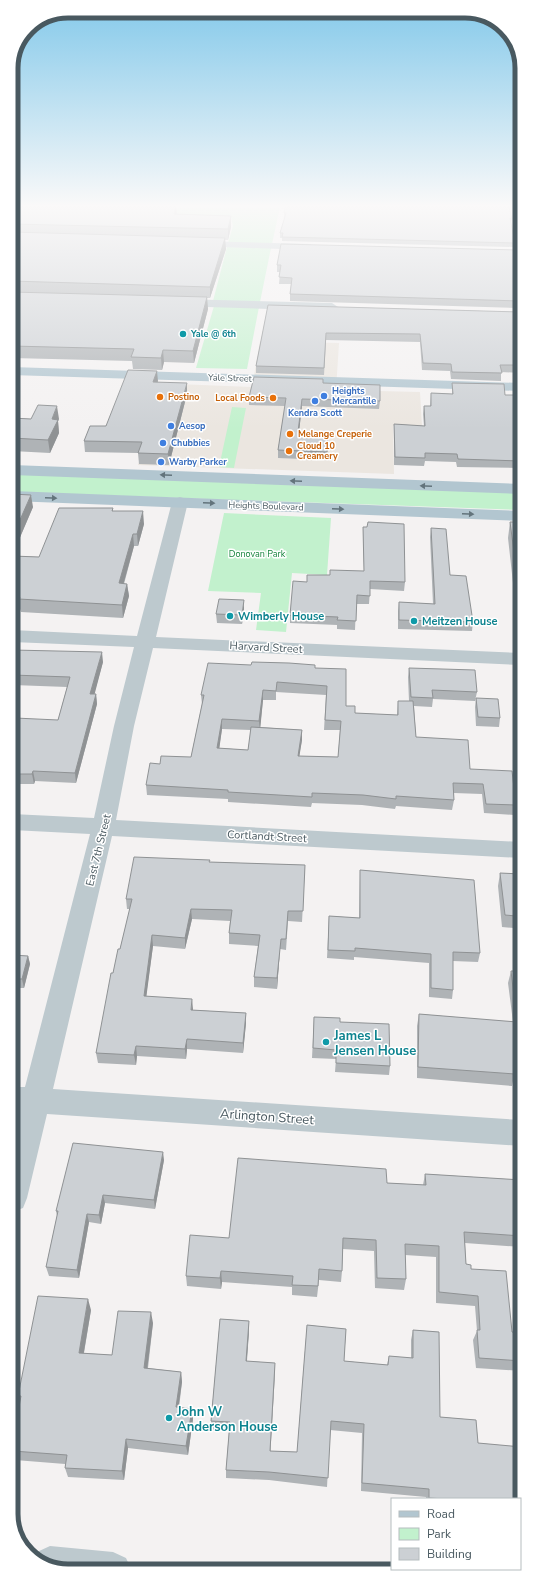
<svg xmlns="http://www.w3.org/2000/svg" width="533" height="1582" viewBox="0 0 533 1582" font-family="'Nunito Sans',sans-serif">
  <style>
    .commercial { fill: #ebe6e0 }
    .green { fill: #c2f1cd }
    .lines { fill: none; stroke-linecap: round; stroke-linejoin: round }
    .minor { fill: #bdc9ce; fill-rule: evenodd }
    .major { fill: #b2c6d0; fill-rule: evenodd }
    .wall { fill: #afb3b6; fill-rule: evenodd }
    .shaded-wall { fill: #8f9294 }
    .building { fill: #ccd0d4; stroke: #8f9294; fill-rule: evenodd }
    .oneway { fill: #63747c }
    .culture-dot { fill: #0f9aa8; stroke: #fff; stroke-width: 1.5 }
    .shop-dot { fill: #3f7fe0; stroke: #fff; stroke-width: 1.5 }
    .food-dot { fill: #e8710a; stroke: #fff; stroke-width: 1.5 }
    .labels { text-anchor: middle; stroke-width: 3; stroke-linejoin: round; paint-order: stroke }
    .far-culture-label { font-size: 9px; font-weight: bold; fill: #0d838f; stroke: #fff; text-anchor: start }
    .far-street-label { font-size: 9px; fill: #495960; stroke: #fff }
    .far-shop-label { font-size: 9px; font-weight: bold; fill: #366cbe; stroke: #fff; text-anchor: start }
    .far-food-label { font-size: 9px; font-weight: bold; fill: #c56008; stroke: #fff; text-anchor: start }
    .far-park-label { font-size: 9px; fill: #17843d; stroke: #fff }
    .culture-label { font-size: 11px; font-weight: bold; fill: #0d838f; stroke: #fff; text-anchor: start }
    .street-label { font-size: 11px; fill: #495960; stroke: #fff }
    .near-culture-label { font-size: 13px; font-weight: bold; fill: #0d838f; stroke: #fff; text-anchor: start }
    .near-street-label { font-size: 13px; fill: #495960; stroke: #fff }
    .rim { fill: none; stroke: #495960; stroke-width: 5 }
  </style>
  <rect width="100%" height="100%" fill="#f4f2f2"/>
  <path class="commercial" d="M260,341L339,343L336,390L420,392L422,426H393L394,474L138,465L151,422L126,382L252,387Z"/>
  <path class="green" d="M11,207H280L272,244L228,243L233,226L231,217L11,213Z
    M227,247L271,248L260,302L213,301Z
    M214,306L259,307L247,369L196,368Z
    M232,407L246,408L234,468L219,467Z
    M12,473L521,492V510L12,492Z
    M224,513L331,518L327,575L292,573L286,632L256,630L261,593L208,591Z"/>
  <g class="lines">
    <path class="minor" d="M196,241L310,244L316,247L310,250L192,246L190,244L192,242Z
      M179,299L332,303L338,307L332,311L175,306L173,303Z
      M180,497L186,499L188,502L156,637L521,653V665L153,648L134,726L116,820L521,842V858L112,836L53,1089L521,1120L522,1146L47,1114L27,1198L23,1208L12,1212V1138L19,1112L12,1111V1087H25L90,834L12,830V814L94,818L114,726L134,647L12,642V630L137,636L172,502L174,499Z
      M50,1546L113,1552L126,1558L132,1571H64L34,1559L37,1552Z"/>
    <path class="major" d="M11,367L521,383V391L11,375Z
      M12,465L521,484V494L12,475Z
      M12,491L521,511V521L12,501Z"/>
  </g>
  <path class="wall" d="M11,207H176L177,215L231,227L228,240H225L226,249L210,298H207L208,309L194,363L164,362L162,370L133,369L132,361L12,358L11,359Z
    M284,213L512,219L511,223L515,243L514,247L282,241V238H280V233L285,217H284Z
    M520,261V308L290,301V294L291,284H279L280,272H277V265Z
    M268,305L520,312L521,373L501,372V381L451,379L450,371L422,370L420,342L326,340L324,375L256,373V366Z
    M158,381V382L187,394L169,465L139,464L138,453L85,452L84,441L106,426Z
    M323,383L380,401L379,409L302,406L299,432L328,433L327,460L278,458V450L285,406L249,405V397Z
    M452,383L505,395H521V468L457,467L456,462L425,461L424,466L394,465V424L424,426L423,414L424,406H430L431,393L452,394Z
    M12,418L31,419H59L58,421L59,433L50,453L12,451Z
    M12,494L33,507L12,556L39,557L113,508V511L144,524L138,546H134L124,584H127L129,596L123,618L21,612L20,609H12Z
    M510,522H521V584L513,583L508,538Z
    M363,527L405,582L404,591L370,589L369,604H356L355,630L337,629V625L290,623V615L307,582L330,575L364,571L363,536Z
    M431,528L450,575L473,622L472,631L398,629V611L399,602L433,604L430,537Z
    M244,609L242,624L217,623L216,614Z
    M12,650L103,662L94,694H96L97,704L76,783L35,781L34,784H12V729L58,720L67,687L13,685L12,687Z
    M315,668L346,706L355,713L397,715L398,701H409L408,677L409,668L477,692L475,701L433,699L432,707L414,706L416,737L470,769L516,805L514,815L484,813L482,794L454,793V800L452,810L396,806L395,809L362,805L312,803L311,807L228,802V799L147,795L146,785L160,764L191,757L202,704L201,695ZM276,692L326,695L324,730H340L338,757L299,756L302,740V730L260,727L263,700H276ZM222,729L251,730L248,750L219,748Z
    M476,698L500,718L499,727L476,726L475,707Z
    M210,862L305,865L302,922L288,921L286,950L280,949L277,989L254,987V977L258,946L229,944V933L230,921L192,919L185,949L153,946L146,996L193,1010L246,1013V1023L243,1053L187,1049L186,1059L137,1056L136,1065L98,1063L96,1053L113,973L120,949L130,909H127L126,899Z
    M360,870L480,953L478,962L453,961V990L452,999L429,997V963L354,957V960L327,958L329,916L359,918Z
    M500,873L521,874V930H514V928L502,927L498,886Z
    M12,955L28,956L30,964L24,988H16L12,1001Z
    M511,971H521V1081H513L512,1086L417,1078V1026L419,1014L513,1022L508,983Z
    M314,1017L340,1022L390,1066L389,1075L335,1072L336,1059L312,1058Z
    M164,1160L155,1209L105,1203L101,1224L89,1222L79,1278L49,1276L46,1267L57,1216L56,1211Z
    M425,1174L522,1180V1247L465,1243L466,1264L471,1269L512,1332L522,1333V1371L476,1368L473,1340L477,1331L475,1306L436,1303V1257L405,1255L406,1279L404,1290L375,1288L374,1251L343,1249L342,1271L341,1282L319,1280L317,1297L292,1295V1287L222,1282L221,1289L187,1286L186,1276L229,1238L387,1183L423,1185Z
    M91,1310L84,1353L112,1355L153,1323L148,1368L181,1372L182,1382L179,1408L192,1409L193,1419L188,1455L128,1448L124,1480L68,1477L65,1468V1464L15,1460L13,1456V1439L20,1401L18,1396Z
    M220,1319L249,1321V1331L247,1361L275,1363L270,1451L297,1452L307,1325L346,1329L344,1361L387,1365L389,1356L411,1358V1340L413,1330L439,1332L440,1417L476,1420L478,1443L522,1447V1515L520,1520V1499H426V1497L361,1491L362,1433L330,1430L327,1487L269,1480L226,1478V1470L229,1431L212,1430L211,1421Z"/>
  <path class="shaded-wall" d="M176,207L177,218L174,214Z
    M231,216V227L228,240V229Z
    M225,238L226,249L210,298V287Z
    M207,297L208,309L194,363L193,351Z
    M163,350L164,362L162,370L161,358Z
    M157,371L158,381L154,393L153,382Z
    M187,383V394L169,465L168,454Z
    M302,399V406L298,440V432Z
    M57,406L59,419L58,421L59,433L50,453L48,440L52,419Z
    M31,495L33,507L12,556V538Z
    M143,511L144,524L138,546L137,534Z
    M133,534L134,546L120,596L119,583Z
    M127,584L129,596L123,618L122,605Z
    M244,600V609L242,624V615Z
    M102,652L103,662L92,704L90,694Z
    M263,690V700L260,731L259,721Z
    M96,694L97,704L76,783L75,773Z
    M222,719V729L218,758L217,748Z
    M302,730V740L298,765V756Z
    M33,771L35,781L34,784L32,774Z
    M191,909L192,919L185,949V938Z
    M152,935L153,946L145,1007L144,996Z
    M281,939L280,949L277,989V978Z
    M28,956L30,964L24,988L22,979Z
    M14,979L16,988L12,1001V985Z
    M192,999L193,1009L192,1020L191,1010Z
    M246,1013V1023L243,1053V1043Z
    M187,1039V1049L186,1059L185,1049Z
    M136,1046L137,1056L136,1065L134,1055Z
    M163,1152L164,1160L155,1209L154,1200Z
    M103,1195L105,1203L101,1224L99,1215Z
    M87,1214L89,1222L79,1278L77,1270Z
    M221,1271L222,1282L221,1289L220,1278Z
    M88,1299L91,1310L82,1363L79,1353Z
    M151,1312L153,1323L146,1378L144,1368Z
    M249,1321V1331L246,1370V1361Z
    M275,1363V1373L270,1459V1451Z
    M181,1372L182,1382L177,1417L176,1407Z
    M192,1409L193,1419L188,1455L186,1446Z
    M126,1439L128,1448L124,1480L122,1471Z"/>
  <path class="building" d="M11,207H176L174,214L231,216L228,229L11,224Z
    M285,207H509L512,219L510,218L515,243L282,237L283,233H280L286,213H284Z
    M11,232L225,238L210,287L11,281Z
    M281,244L518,250L520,261V301L290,294L292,278L279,277L281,265H277Z
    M11,292L207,297L193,351L163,350L161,358L131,357L134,349L11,346Z
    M268,305L520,312L521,365H500L502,373L452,372L451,364L423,363L420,334L326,333L324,368L256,366Z
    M128,370L157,371L153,382L187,383L168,454L138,453L142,442L84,441L90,426H106Z
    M254,377L323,379V383L380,385V401L302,399L298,432L328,433L327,452L278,450L286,398L249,397Z
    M452,383L504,384L505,395H521V461L458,459L457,454L425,453V458L395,457L394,424L425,426L424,406H431V393L453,394Z
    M38,405L57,406L52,419L58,420L48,440L12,438V418L31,419Z
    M12,494L31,495L12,538Z
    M59,508H113L112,511H143L137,534H133L119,583L127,584L122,605L19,599L20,597L12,596V556L39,557Z
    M368,522L404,524L405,582L370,581V596L357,595L356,621L337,620L338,617L290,615L293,581L307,582V575H330V570L364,571L363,527H367Z
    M510,522H521V567H516Z
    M431,528L446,529L450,575L466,576L473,622L399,620V602L435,604Z
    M219,599L244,600L242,615L216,614Z
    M12,650L102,652L90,694H96L75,773L33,771L32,774H12V729L15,718L58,720L70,677L12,675Z
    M252,662L289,663L315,665V668L346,669V706H355V713L398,715V701H413L416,737L468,740L470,769L512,771L516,805L486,804L483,784L453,783L454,800L396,796V799L363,795L312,793V797L228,792V790L146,785L150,763L160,764L161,756L191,757L204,695H201L208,663L251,665ZM277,682L327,686L325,720L341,721L338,757L298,756L302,730L251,727L248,750L217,748L222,719L259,721L263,690L276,691Z
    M409,668L475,670L477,692L432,690L433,698L411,697Z
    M476,698L498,699L500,718L478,717Z
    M134,857L210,860L209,862L305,865L303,911H288L286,939H281L277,978L254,977L260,935L229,933L232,910L191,909L185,938L152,935L144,996L192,999L191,1010L246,1013L243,1043L187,1039L185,1049L136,1046L134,1055L96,1053L111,973H113L118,949H120L132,899H126Z
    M360,870L474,880L480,953L453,952V990L431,988V954L355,948V951L328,950L329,916L360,918Z
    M500,873L521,874V918H517L516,916L505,915Z
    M12,955L28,956L22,979H14L12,985Z
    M511,971H521V1070L515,1069V1074L418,1067L419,1014L517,1022Z
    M314,1017L340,1018V1022L389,1024L390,1066L336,1063V1050L313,1048Z
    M73,1143L163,1152L154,1200L103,1195L99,1215L87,1214L77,1270L46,1267L58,1211H56Z
    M238,1158L386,1169L387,1183L426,1185L425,1174L522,1180V1236L464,1232L466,1264L471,1265V1269L506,1271L512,1332L522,1333V1361L479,1358L477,1330H480L478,1296L439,1292V1246L405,1244L406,1279L377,1278L376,1240L343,1238L342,1271L319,1269L318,1286L292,1285L293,1276L221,1271L220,1278L186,1276L190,1235L229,1238Z
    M38,1296L88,1299L79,1353L112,1355L118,1311L151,1312L144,1368L181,1372L176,1407L192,1409L186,1446L126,1439L122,1471L65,1468L67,1455L13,1451V1439L21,1396H18Z
    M220,1319L249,1321L246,1361L275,1363L270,1451L297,1452L307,1325L346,1329L344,1361L388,1365L389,1356L413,1358V1330L439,1332L440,1417L476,1420L478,1443L522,1447V1514H520V1499H445L429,1498V1489L362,1483L364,1424L331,1421L328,1478L269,1472L226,1470L230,1422L211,1421Z"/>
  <defs><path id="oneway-solid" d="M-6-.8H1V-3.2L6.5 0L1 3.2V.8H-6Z"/></defs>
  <g class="oneway">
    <use href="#oneway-solid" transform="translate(166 475) rotate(-178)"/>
    <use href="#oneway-solid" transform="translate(296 481) rotate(-178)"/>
    <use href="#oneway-solid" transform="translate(426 486) rotate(-178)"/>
    <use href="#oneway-solid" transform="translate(51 498) rotate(2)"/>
    <use href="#oneway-solid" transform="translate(209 503) rotate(2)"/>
    <use href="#oneway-solid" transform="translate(338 509) rotate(2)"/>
    <use href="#oneway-solid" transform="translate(468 514) rotate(2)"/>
  </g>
  <linearGradient id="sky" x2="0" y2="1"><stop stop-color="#84c9ea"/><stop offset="0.48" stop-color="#faf9f9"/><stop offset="1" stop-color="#faf9f9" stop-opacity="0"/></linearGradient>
  <rect width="533" height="429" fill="url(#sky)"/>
  <g class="culture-dot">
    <circle cx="183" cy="334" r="4"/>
    <circle cx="230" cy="616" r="4"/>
    <circle cx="414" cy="621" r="4"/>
    <circle cx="326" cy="1042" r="4"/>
    <circle cx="169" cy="1418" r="4"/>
  </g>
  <g class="shop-dot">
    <circle cx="324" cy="396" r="4"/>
    <circle cx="315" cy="401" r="4"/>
    <circle cx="171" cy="426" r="4"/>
    <circle cx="163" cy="443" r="4"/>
    <circle cx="161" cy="462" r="4"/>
  </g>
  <g class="food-dot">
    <circle cx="160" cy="397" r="4"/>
    <circle cx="273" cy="398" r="4"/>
    <circle cx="290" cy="434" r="4"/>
    <circle cx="289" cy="451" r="4"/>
  </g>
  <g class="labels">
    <g class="far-culture-label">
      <text x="191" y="337">Yale @ 6th</text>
    </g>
    <g class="far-street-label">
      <text transform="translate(230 378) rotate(2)" y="3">Yale Street</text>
      <text transform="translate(266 506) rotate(2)" y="3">Heights Boulevard</text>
    </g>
    <g class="far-shop-label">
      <text x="332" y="394">Heights<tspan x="332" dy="10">Mercantile</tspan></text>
      <text x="315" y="416" text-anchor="middle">Kendra Scott</text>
      <text x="179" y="429">Aesop</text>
      <text x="171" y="446">Chubbies</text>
      <text x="169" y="465">Warby Parker</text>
    </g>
    <g class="far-food-label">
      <text x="168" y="400">Postino</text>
      <text x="265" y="401" text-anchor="end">Local Foods</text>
      <text x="298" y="437">Melange Creperie</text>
      <text x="297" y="449">Cloud 10<tspan x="297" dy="10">Creamery</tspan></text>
    </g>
    <g class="far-park-label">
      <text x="257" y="557">Donovan Park</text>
    </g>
    <g class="culture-label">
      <text x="238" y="620">Wimberly House</text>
      <text x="422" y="625">Meitzen House</text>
    </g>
    <g class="street-label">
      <text transform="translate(266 647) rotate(3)" y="4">Harvard Street</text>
      <text transform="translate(267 836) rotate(3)" y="4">Cortlandt Street</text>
      <text transform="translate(98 850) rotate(-76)" y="4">East 7th Street</text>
    </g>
    <g class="near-culture-label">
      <text x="334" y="1040">James L<tspan x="334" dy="15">Jensen House</tspan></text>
      <text x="177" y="1416">John W<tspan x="177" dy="15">Anderson House</tspan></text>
    </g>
    <g class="near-street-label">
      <text transform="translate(267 1116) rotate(4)" y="5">Arlington Street</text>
    </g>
  </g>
  <path d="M0 0H533V1582H0ZM68 18H465A50 50 0 0 1 515 68V1514A50 50 0 0 1 465 1564H68A50 50 0 0 1 18 1514V68A50 50 0 0 1 68 18Z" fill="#fff" fill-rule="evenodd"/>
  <path class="rim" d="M68 18H465A50 50 0 0 1 515 68V1514A50 50 0 0 1 465 1564H68A50 50 0 0 1 18 1514V68A50 50 0 0 1 68 18Z"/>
  <rect x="391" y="1498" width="130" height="72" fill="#ffffff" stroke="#b6bdbf"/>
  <rect x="399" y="1511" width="20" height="6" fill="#b2c6d0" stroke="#b6bdbf"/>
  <text x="427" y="1518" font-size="12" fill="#495960">Road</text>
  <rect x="399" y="1528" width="20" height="12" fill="#c2f1cd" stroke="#b6bdbf"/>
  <text x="427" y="1538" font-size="12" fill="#495960">Park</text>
  <rect x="399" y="1548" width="20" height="12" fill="#ccd0d4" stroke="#b6bdbf"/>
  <text x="427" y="1558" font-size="12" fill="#495960">Building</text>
</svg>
